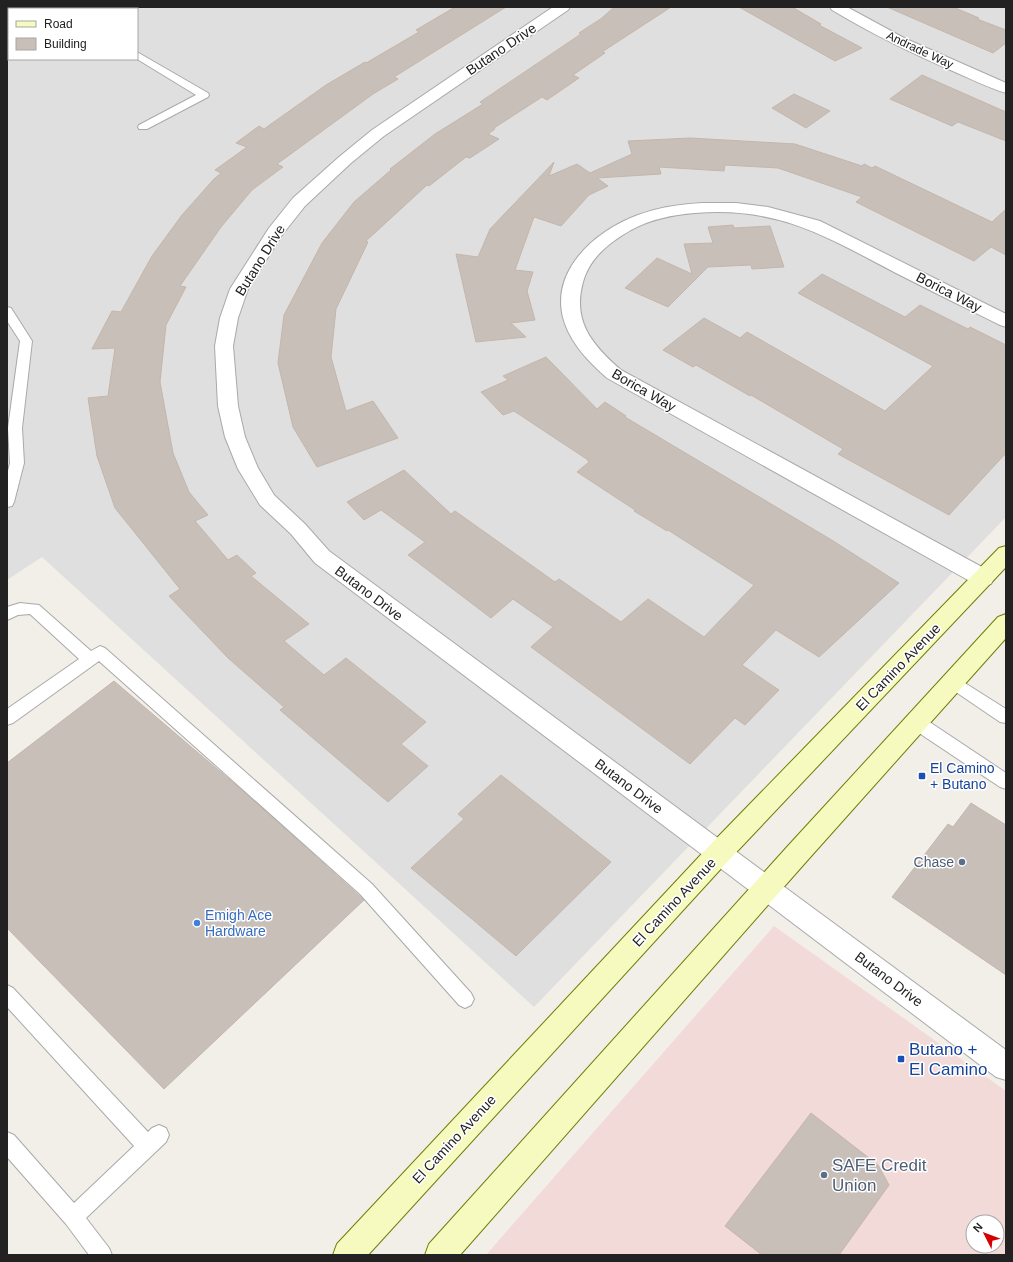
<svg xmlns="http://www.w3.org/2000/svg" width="1013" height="1262" viewBox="0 0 1013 1262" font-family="Helvetica,sans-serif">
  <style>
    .residential { fill: #e0dfdf; fill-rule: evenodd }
    .commercial { fill: #f2dad9; fill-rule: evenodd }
    .building { fill: #c7bfb8; stroke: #c4b6ab }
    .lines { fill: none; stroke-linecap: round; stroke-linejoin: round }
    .service-casing { stroke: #a9a9a9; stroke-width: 2 }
    .minor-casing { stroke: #a9a9a9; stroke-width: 2 }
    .tertiary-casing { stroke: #a9a9a9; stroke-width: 2 }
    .secondary-casing { stroke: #707d05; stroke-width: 2 }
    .service { fill: #fff; fill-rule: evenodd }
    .minor { fill: #fff; fill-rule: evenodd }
    .tertiary { fill: #fff; fill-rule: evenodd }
    .secondary { fill: #f7fabf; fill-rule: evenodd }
    .transit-dot { fill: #1a4fb4; stroke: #fff; stroke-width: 1.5 }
    .service-dot { fill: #5c6f8a; stroke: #fff; stroke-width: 1.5 }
    .shop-dot { fill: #3f7fe0; stroke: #fff; stroke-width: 1.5 }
    .labels { text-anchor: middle; stroke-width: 3; stroke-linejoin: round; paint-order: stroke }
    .far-street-label { font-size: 12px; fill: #222; stroke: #fff }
    .street-label { font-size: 14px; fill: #222; stroke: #fff }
    .transit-label { font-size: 14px; fill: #164399; stroke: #fff; text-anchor: start }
    .service-label { font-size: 14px; fill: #4e5e75; stroke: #fff; text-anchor: end }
    .shop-label { font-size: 14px; fill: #366cbe; stroke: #fff; text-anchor: start }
    .near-transit-label { font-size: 17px; fill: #164399; stroke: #fff; text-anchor: start }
    .near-service-label { font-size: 17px; fill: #4e5e75; stroke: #fff; text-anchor: start }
  </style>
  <rect width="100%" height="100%" fill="#f2efe9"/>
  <path class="residential" d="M7,7H1006V517L534,1007L42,557L7,580ZM9,9H137V59H9Z"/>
  <path class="commercial" d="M774,926L1006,1091V1255H486ZM973,1222H997V1246H973Z"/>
  <path class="building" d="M455,7H506L394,77L398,79L373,94L277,164L283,167L252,190L221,227L180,286L186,287L166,325L160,382L173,453L189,492L208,515L195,521L228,560L237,555L256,573L251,576L309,624L284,641L324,675L346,658L426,722L401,744L428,766L388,802L280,710L284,707L228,658L169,596L180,589L115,508L97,456L88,398L108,396L115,348L92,349L112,311L121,312L152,256L182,215L214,179L221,173L215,170L247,147L236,143L259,126L264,129L326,85L365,62L366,63L419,32L416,30Z
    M614,7H671L602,52L605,53L573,75L579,78L547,100L542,97L494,128L495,129L488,134L499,139L470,158L466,157L429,186L427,185L366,241L368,242L336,309L331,357L346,411L373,401L398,438L317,467L293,427L278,363L284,315L322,243L354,202L391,170L390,169L435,134L483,104L480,102L581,34L579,33L602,18Z
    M739,7H792L821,24L819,25L862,48L835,61Z
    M887,7H953L979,18L977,19L1006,30V43L993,53Z
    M922,75L1006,112V141L958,122L952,126L890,99Z
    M794,94L830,111L806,128L772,108Z
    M690,138L795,144L862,166L864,164L872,168L875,166L992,222L1006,209V255L991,247L974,261L856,202L862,197L778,168L725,165L724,171L659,167L661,174L597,178L608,186L589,195L561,226L534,217L515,270L533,272L527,291L535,320L511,323L526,337L476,342L456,254L478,257L490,229L554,162L549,176L577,164L590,173L632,154L628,141Z
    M733,225L734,228L770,226L784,267L752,269L751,265L708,267L668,307L625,288L657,258L692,274L684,244L713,243L708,227Z
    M822,274L905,317L920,305L968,329L970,327L1006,345V453L949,515L838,454L843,449L751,395L750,396L696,365L693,367L663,350L704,318L740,338L747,332L885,411L933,366L798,293Z
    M546,357L597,409L605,402L626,416L625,417L830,539L899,583L819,657L776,630L742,665L779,690L745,725L735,718L690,764L531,647L553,627L513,599L491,618L408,555L425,542L381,510L364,520L347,502L404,470L451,514L455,511L555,582L559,579L621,622L648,599L704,637L754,585L668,530L667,531L634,511L635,510L577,472L589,462L587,460H588L514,411L503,415L481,392L508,380L503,376Z
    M114,681L244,792L364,900L164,1089L7,928V763Z
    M501,775L611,862L516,956L411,868L464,819L458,814Z
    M971,803L1006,825V975L892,897L948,824L953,827Z
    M811,1113L878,1165L889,1185L839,1255H762L725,1226Z"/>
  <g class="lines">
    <defs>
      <path id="service" d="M36,7H47L49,9H38Z
        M81,7H94L92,9H79Z
        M9,29V35L7,36V30Z
        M137,52L208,93L209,95L208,97L147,129H139L138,127L139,125L196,95L137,59Z
        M7,307L11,308L32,341L22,428L24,463L14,502L12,506L7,507V475L10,463L8,428L20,341L7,321Z
        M20,603L39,605L91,651L100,646L105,648L372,884L471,993L474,999L471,1005L465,1008L459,1005L360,894L99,661L13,723L7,725V709L79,659L30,614L18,615L7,620V607Z
        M952,676L957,678L1006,709V723L1000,722L947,686L944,682L947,678Z
        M916,715L922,717L1006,773V789L1000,787L910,727L908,722L910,717Z
        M7,985L13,988L148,1132L152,1128L159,1125L166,1128L169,1135L166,1142L86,1218L109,1248L112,1255H89L66,1224L7,1157V1132L14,1135L74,1203L134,1146L7,1007Z"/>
      <path id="minor" d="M553,7H570L568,10L384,136L351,163L305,206L282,235L248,289L238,318L233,346L238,406L245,437L258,468L274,495L305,524L329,551L775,880L779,888L775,896L766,899L757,896L315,563L291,534L260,505L238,469L225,437L218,406L215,346L220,318L230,289L269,228L293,198L339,157L372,130Z
        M830,7H847L904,38L1006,83V93C989,88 971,79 955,72C913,54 872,34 832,10Z
        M703,203H736L768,207L820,221L1006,314V327L1000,325C964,307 929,290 894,272C825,236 777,206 695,213C672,215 651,219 631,230C609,243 590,257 583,282C572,321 592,345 621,370L991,572L994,578L991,584L983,586L975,584L607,378C590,363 573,346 565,324C547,273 594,231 638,215C659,207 681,204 703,203Z"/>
      <path id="tertiary" d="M766,877L775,880L1006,1050V1080L996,1077L757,896L753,888L757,880Z"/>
      <path id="secondary" d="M1006,546V567L728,861L368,1255H333L337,1244L710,845L999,548Z
        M1006,614V638L805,863L460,1255H425L429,1244L787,847L998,617Z"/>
    </defs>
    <use href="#service" class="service-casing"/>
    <use href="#minor" class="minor-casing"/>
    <use href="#tertiary" class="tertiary-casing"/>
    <use href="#secondary" class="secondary-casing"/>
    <use href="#service" class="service"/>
    <use href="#minor" class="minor"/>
    <use href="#tertiary" class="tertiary"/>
    <use href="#secondary" class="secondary"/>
  </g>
  <g class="transit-dot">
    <rect x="918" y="772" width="8" height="8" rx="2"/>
    <rect x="897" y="1055" width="8" height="8" rx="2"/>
  </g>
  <g class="service-dot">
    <circle cx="962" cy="862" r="4"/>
    <circle cx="824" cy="1175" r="4"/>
  </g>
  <circle class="shop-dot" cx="197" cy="923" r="4"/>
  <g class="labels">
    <g class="far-street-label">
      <text transform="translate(920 50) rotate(25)" y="4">Andrade Way</text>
    </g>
    <g class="street-label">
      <text transform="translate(501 49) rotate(-34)" y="5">Butano Drive</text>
      <text transform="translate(260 260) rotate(-58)" y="5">Butano Drive</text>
      <text transform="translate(949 292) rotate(27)" y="5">Borica Way</text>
      <text transform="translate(644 390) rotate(30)" y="5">Borica Way</text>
      <text transform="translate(369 593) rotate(37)" y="5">Butano Drive</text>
      <text transform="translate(898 667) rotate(-46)" y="5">El Camino Avenue</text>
      <text transform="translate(629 786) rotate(37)" y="5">Butano Drive</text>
      <text transform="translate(674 902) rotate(-47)" y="5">El Camino Avenue</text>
      <text transform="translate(889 979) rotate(37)" y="5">Butano Drive</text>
      <text transform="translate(454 1139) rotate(-47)" y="5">El Camino Avenue</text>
    </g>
    <g class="transit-label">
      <text x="930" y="773">El Camino<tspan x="930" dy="16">+ Butano</tspan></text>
    </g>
    <g class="service-label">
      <text x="954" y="867">Chase</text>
    </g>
    <g class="shop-label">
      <text x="205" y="920">Emigh Ace<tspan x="205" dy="16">Hardware</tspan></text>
    </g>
    <g class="near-transit-label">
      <text x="909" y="1055">Butano +<tspan x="909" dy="20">El Camino</tspan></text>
    </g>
    <g class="near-service-label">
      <text x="832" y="1171">SAFE Credit<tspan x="832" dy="20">Union</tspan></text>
    </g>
  </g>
  <rect width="1013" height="1262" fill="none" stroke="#222222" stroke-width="16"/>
  <rect x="8" y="8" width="130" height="52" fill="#ffffff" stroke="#a7a7a7"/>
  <rect x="16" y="21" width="20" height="6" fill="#f7fabf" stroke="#a7a7a7"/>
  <text x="44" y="28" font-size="12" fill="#222222">Road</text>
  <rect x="16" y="38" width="20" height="12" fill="#c7bfb8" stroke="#a7a7a7"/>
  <text x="44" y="48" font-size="12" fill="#222222">Building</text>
  <g transform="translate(985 1234) rotate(312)"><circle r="19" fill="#ffffff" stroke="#a7a7a7"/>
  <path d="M0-3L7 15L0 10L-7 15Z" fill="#d40000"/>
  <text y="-6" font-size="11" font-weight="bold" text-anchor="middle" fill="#222222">N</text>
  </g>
</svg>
